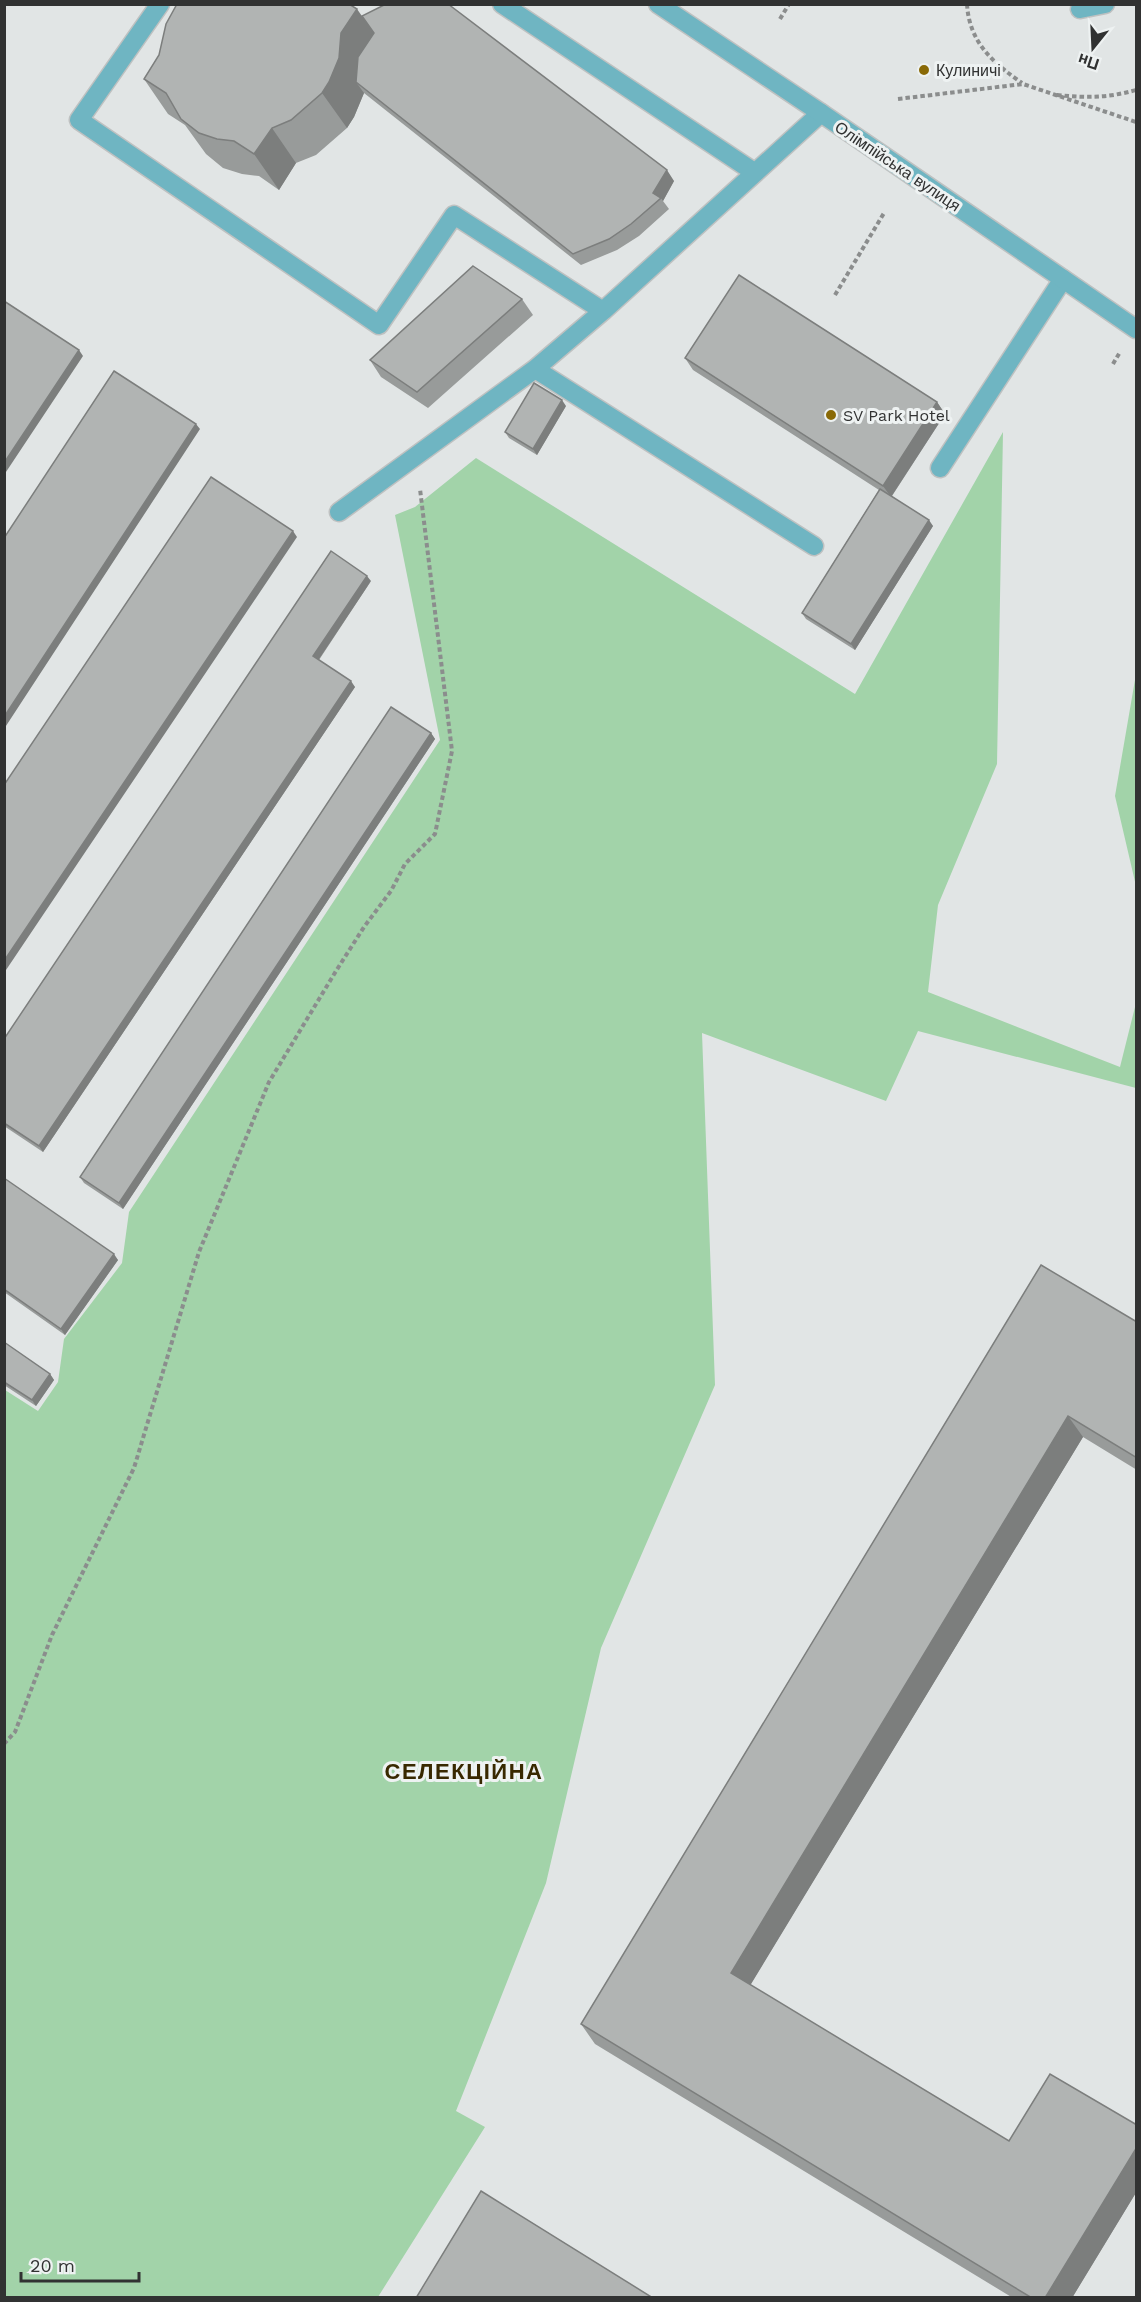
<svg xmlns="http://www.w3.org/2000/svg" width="1141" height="2302" viewBox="0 0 1141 2302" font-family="'Work Sans',sans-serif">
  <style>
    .green { fill: #a2d3a9 }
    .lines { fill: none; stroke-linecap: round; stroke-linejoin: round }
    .service-casing { stroke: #bec1c1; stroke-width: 21 }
    .tertiary-casing { stroke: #bec1c1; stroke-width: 21 }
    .path { stroke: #8b8d8d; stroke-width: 4; stroke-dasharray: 4.5 3; stroke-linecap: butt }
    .service { stroke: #6fb5c2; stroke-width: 18 }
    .tertiary { stroke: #6fb5c2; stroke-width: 18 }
    .wall { fill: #989b9a }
    .shaded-wall { fill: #7c7e7d }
    .building { fill: #b1b4b3; stroke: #7c7e7d; stroke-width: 1.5 }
    .poi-dot { fill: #896906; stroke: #eef2f2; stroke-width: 2 }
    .labels { text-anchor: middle; stroke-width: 6; stroke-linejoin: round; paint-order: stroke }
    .poi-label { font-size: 16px; fill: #313232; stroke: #eef2f2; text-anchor: start }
    .street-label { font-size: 16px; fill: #313232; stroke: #eef2f2 }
    .district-label { font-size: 22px; font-weight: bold; letter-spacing: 1.5px; fill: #382800; stroke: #eef2f2 }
  </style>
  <rect width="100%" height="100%" fill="#e1e5e5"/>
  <path class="green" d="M1003,432L997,764L938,905L928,992L1120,1067L1136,1003V1088L918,1031L886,1101L702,1033L715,1385L601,1648L546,1883L456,2111L485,2127L378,2297H5V1390L38,1411L58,1382L64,1339L122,1263L129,1212L440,740L395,515L415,507L476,458L855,694Z
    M1136,674V886L1115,796Z"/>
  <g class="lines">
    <defs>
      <path id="service" d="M160,4L79,120L379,325L454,215L603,311
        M502,4L754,172
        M1080,9L1105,4
        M535,369L814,546
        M940,468L1063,279
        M339,512L535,369L603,311L821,113"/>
      <path id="tertiary" d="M658,4L821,113L1136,329"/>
    </defs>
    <use href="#service" class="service-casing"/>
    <use href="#tertiary" class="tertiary-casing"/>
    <path class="path" d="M967,4C969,42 993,63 1022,83
      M780,19L789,4
      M1057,95C1088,98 1107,98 1136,90
      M898,99L1023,84L1136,122
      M835,295L884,213
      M1113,364L1120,352
      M4,1744L15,1732L52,1635L134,1468L199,1252L269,1082L336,971L364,927L391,891L405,864L435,834L452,751L420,489"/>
    <use href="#service" class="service"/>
    <use href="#tertiary" class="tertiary"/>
  </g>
  <path class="wall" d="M362,16L674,181L663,201L669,209L639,236L617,250L581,265L364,93L354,117L347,128L316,155L296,163L279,190L259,176L242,174L223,168L206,154L185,125L168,114L144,79L159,55Z
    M522,299L533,315L428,408L381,377L370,360Z
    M685,358L937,402L945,414L892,496L933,526L855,650L806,619L802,613L879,490L693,370Z
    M566,406L537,455L509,438L505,432Z
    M371,581L319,660L355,687L43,1152L4,1126V1039Z
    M431,733L435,739L123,1209L84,1183L80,1177Z
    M4,1178L118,1260L65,1335L4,1292Z
    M1137,1322V1470L1083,1437L750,1985L1009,2141L1137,2125V2191L1072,2298H1013L595,2044L581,2024Z
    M4,1342L50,1374L54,1380L36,1406L4,1385Z"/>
  <path class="shaded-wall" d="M341,4L357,9L382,45L356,82L364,93L354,117L347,128L322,93Z
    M272,128L296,163L279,190L254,154Z
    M667,170L674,181L663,201L661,198L653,193Z
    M79,350L83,356L4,475V463Z
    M562,400L566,406L537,455L533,449Z
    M937,402L945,414L891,497L883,486Z
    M196,424L200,429L4,729V717Z
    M929,520L933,526L855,650L851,644Z
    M293,531L297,537L4,973V961Z
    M367,576L371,581L317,662L313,656Z
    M351,681L355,687L43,1152L39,1146Z
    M431,733L435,739L123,1209L119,1203Z
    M114,1254L118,1260L65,1335L61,1329Z
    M50,1374L54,1380L36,1406L32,1400Z
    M1068,1416L1083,1437L745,1994L731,1973Z
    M1137,2147V2191L1072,2298H1045Z"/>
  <path class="building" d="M177,4H349L357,9L341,33L339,58L329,82L322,93L291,120L272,128L254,154L234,141L217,139L199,133L181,119L166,93L144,79L159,55L166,24Z
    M386,4H448L667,170L653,193L661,198L631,224L609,239L573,254L356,82L358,57L374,33L362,16Z
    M473,266L522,299L417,392L370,360Z
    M739,275L937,402L883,486L685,358Z
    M4,301L79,350L4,463Z
    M114,371L196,424L4,717V538Z
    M534,383L562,400L533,449L505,432Z
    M211,477L293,531L4,961V785Z
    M880,489L929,520L851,644L802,613Z
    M331,551L367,576L313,656L351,681L39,1146L4,1123V1039Z
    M391,707L431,733L119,1203L80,1177Z
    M4,1178L114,1254L61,1329L4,1289Z
    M1041,1265L1137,1322V1458L1068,1416L731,1973L1009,2141L1050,2074L1137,2125V2147L1045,2298H1032L581,2024Z
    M4,1342L50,1374L32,1400L4,1382Z
    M481,2191L653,2298H416Z"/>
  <g class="poi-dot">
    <circle cx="924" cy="70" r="6"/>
    <circle cx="831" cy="415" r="6"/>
  </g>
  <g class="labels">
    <g class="poi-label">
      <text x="936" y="76">Кулиничі</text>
      <text x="843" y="421">SV Park Hotel</text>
    </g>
    <g class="street-label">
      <text transform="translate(898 166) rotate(34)" y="6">Олімпійська вулиця</text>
    </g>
    <g class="district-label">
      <text x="464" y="1779">СЕЛЕКЦІЙНА</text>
    </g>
  </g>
  <rect width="1141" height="2302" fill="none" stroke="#313232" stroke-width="12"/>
  <g transform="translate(1093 48) rotate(198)" stroke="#eef2f2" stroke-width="4.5" paint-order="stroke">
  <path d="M0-4.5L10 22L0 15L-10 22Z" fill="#313232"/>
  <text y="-9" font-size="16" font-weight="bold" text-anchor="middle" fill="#313232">Пн</text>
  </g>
  <path d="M21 2272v9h118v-9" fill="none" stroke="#313232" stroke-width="3"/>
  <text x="30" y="2272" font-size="18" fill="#313232" stroke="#eef2f2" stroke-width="4.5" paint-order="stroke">20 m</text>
</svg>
